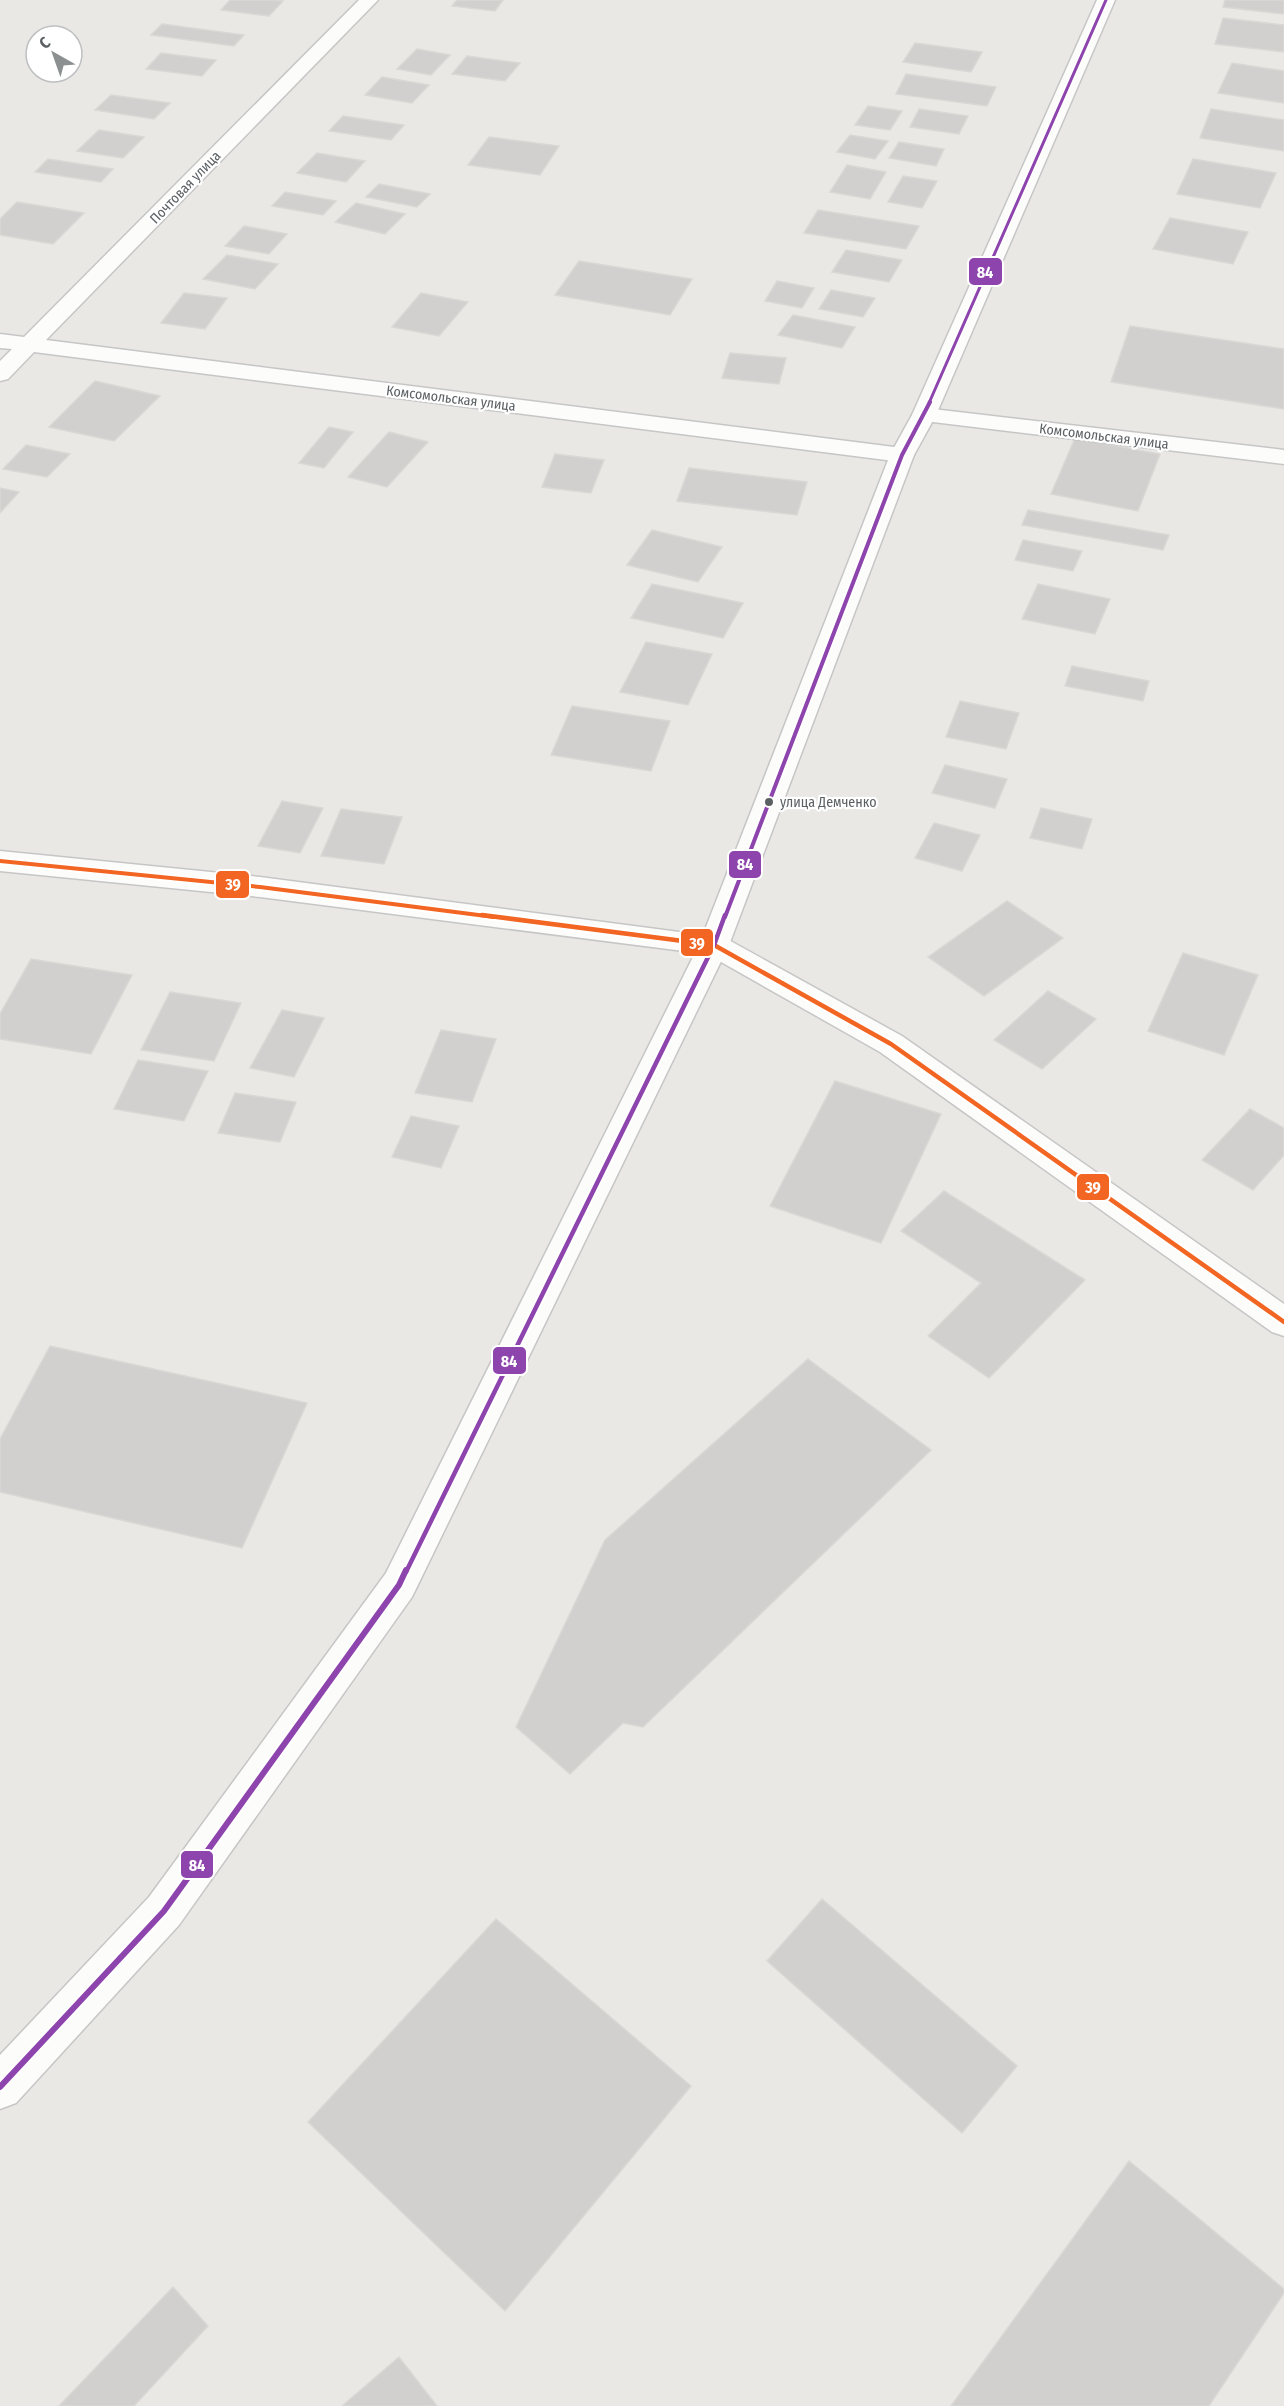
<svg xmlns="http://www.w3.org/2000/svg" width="1284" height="2406" viewBox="0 0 1284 2406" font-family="'Fira Sans Condensed',sans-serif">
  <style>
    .building { fill: #d2d0cf; stroke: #dad7d4; stroke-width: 1.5 }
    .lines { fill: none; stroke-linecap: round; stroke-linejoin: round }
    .street-casing { stroke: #c6c6c6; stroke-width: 3 }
    .secondary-casing { stroke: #c6c6c6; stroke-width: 3 }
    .street { fill: #fcfcfb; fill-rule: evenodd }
    .secondary { fill: #fcfcfb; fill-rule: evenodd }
    .bus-1-far1-casing { stroke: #fff; stroke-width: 8 }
    .bus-1-casing { stroke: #fff; stroke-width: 9 }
    .bus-2-far3-casing { stroke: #fff; stroke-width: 6 }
    .bus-2-far2-casing { stroke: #fff; stroke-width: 8 }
    .bus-2-far1-casing { stroke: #fff; stroke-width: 9 }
    .bus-2-casing { stroke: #fff; stroke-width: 10 }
    .bus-1-far1 { stroke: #f26522; stroke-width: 4 }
    .bus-1 { stroke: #f26522; stroke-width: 4.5 }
    .bus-2-far3 { stroke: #8e44ad; stroke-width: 3 }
    .bus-2-far2 { stroke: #8e44ad; stroke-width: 4 }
    .bus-2-far1 { stroke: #8e44ad; stroke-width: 4.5 }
    .bus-2 { stroke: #8e44ad; stroke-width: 6 }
    .bus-dot { fill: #5b6063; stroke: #fff; stroke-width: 2 }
    .labels { text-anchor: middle; stroke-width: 4.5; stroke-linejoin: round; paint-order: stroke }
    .far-street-label { font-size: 14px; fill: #5b6063; stroke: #fff }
    .bus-label { font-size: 14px; fill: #5b6063; stroke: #fff; text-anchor: start }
    .line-badge { stroke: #fff; stroke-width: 2 }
    .badge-label { font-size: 16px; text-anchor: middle; font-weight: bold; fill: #fff }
  </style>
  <rect width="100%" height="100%" fill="#eae8e5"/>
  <path class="building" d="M230,0H275L283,1L269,16L221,10Z
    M457,0H503L495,11L452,6Z
    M1225,0H1284V14L1223,7Z
    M1223,18L1284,25V52L1215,44Z
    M162,24L244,35L234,46L151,35Z
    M915,43L982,52L971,72L903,62Z
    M417,49L450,55L431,75L397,69Z
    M161,53L216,60L202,76L146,69Z
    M467,56L520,63L505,81L452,74Z
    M1232,63L1284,71V103L1218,93Z
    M906,74L996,87L987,106L896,94Z
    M382,77L429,85L412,103L365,95Z
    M111,95L170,103L154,119L95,110Z
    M868,106L902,111L890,130L855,125Z
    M919,109L968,116L959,134L910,127Z
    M1211,109L1284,120V151L1200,138Z
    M343,116L404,125L391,140L329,131Z
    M99,130L144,137L123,158L77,151Z
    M850,135L888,141L875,159L837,152Z
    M489,137L559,146L540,175L468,165Z
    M899,142L944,149L936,166L889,158Z
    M317,153L365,161L346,182L297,173Z
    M48,159L113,169L101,182L35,172Z
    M1193,159L1276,173L1260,208L1177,194Z
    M847,165L886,172L870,199L830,192Z
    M903,176L937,181L922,208L888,202Z
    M379,184L430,194L417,207L366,197Z
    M285,192L336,201L323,215L272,206Z
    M17,202L84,213L53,244L0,235V219Z
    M356,203L405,214L385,234L335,222Z
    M818,210L919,226L906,249L804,233Z
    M1170,218L1248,232L1233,264L1153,249Z
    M244,226L287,234L269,254L225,246Z
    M846,250L902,260L889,282L832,272Z
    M227,255L278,264L255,289L203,279Z
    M579,261L692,279L670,315L555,295Z
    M777,281L814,288L802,308L765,301Z
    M831,290L875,298L863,317L819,309Z
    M184,293L227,298L205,329L161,323Z
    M421,293L468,302L439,336L392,327Z
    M793,315L855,327L842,348L778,335Z
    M1130,326L1284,349V409L1111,382Z
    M730,353L786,358L779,384L722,378Z
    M95,381L160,396L114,441L49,427Z
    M329,427L353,432L324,468L299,463Z
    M389,432L428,442L387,487L348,477Z
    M1075,438L1160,454L1138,511L1051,494Z
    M26,445L70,454L47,477L3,469Z
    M555,454L604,460L591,493L542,487Z
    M689,468L807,482L797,515L677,501Z
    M0,488L19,492L0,513Z
    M1028,510L1169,535L1163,550L1022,525Z
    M652,530L722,547L698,582L627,565Z
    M1023,540L1082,551L1073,571L1015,560Z
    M652,584L743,603L723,638L631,618Z
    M1038,584L1110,599L1095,634L1022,619Z
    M646,642L712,654L688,705L620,692Z
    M1072,666L1149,681L1143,701L1065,686Z
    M960,701L1019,713L1006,749L946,737Z
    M572,706L670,721L651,771L551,755Z
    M945,765L1007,779L995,808L932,793Z
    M282,801L323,808L300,853L258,846Z
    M1041,808L1092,819L1082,849L1030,838Z
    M341,809L402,817L384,864L321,856Z
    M934,823L980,835L962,871L915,858Z
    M1007,901L1063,938L984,996L928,957Z
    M1183,953L1258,975L1224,1055L1148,1031Z
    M31,959L132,975L91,1054L0,1039V1014Z
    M1048,991L1096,1019L1042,1069L994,1040Z
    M170,992L241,1003L214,1061L141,1050Z
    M282,1010L324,1018L294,1077L250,1068Z
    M441,1030L496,1039L472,1102L415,1093Z
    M138,1060L208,1071L184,1121L114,1109Z
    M835,1081L941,1114L881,1243L770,1206Z
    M235,1093L296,1102L280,1142L218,1133Z
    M1250,1109L1284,1128V1155L1253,1190L1202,1160Z
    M411,1116L459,1126L441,1168L392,1157Z
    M944,1191L1085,1280L989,1378L928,1336L981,1283L901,1231Z
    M50,1346L307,1403L242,1548L0,1492V1439Z
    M808,1359L931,1450L643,1727L623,1723L570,1774L516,1727L605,1540Z
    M822,1899L1017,2066L962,2133L767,1961Z
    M496,1919L691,2086L505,2311L308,2122Z
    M1129,2161L1284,2289V2293L1209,2406H951Z
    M173,2287L208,2326L134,2406H59Z
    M399,2357L437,2406H342Z"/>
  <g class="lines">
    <defs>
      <path id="street" d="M359,0H378L46,340L902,448L910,450L914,455L910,460L902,462L34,352L8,379L0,381V361L12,349L0,348V334L24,337Z
        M924,408L1284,450V464L916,420L912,415L916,410Z
        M0,851L260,877L725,938L902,1036L1284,1304V1336L1272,1332L880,1052L707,954L260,897L0,871Z"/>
      <path id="secondary" d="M1097,0H1115L936,415L914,455L729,945L412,1597L179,1925L16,2103L0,2109V2055L149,1897L386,1573L699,945L890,455L912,415Z"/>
    </defs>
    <use href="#street" class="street-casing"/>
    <use href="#secondary" class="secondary-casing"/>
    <use href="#street" class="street"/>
    <use href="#secondary" class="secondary"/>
    <defs>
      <path id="bus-1-far1" d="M0,861L260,887L494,917"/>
      <path id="bus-1" d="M482,915L714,945L891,1044L1284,1322"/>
      <path id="bus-2-far3" d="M929,403L1106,0"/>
      <path id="bus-2-far2" d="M725,917L902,455L930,402"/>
      <path id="bus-2-far1" d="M406,1572L714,945L725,915"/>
      <path id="bus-2" d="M0,2087L164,1911L399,1585L406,1570"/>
    </defs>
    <use href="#bus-1-far1" class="bus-1-far1-casing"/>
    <use href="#bus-1" class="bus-1-casing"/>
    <use href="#bus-2-far3" class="bus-2-far3-casing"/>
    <use href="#bus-2-far2" class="bus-2-far2-casing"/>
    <use href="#bus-2-far1" class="bus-2-far1-casing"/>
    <use href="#bus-2" class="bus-2-casing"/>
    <use href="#bus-1-far1" class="bus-1-far1"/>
    <use href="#bus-1" class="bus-1"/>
    <use href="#bus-2-far3" class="bus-2-far3"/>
    <use href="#bus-2-far2" class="bus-2-far2"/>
    <use href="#bus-2-far1" class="bus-2-far1"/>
    <use href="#bus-2" class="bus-2"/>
  </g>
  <circle class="bus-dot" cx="769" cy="802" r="5"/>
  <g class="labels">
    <g class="far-street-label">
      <text transform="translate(185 187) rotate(-46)" y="5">Почтовая улица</text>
      <text transform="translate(451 398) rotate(7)" y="5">Комсомольская улица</text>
      <text transform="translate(1104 436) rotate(7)" y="5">Комсомольская улица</text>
    </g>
    <g class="bus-label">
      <text x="780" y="807">улица Демченко</text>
    </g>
  </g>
  <g class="line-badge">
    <rect x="968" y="257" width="35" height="29" rx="6" fill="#8e44ad"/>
    <rect x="728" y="850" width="34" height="29" rx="6" fill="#8e44ad"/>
    <rect x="215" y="870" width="35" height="29" rx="6" fill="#f26522"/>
    <rect x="680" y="928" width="34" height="29" rx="6" fill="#f26522"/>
    <rect x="1076" y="1173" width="34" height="28" rx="6" fill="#f26522"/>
    <rect x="492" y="1346" width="35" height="29" rx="6" fill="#8e44ad"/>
    <rect x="180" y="1850" width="34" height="29" rx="6" fill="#8e44ad"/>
  </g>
  <g class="badge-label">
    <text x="985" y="278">84</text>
    <text x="745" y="870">84</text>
    <text x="233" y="890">39</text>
    <text x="697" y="949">39</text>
    <text x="1093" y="1193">39</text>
    <text x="509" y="1367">84</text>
    <text x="197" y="1871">84</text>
  </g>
  <g transform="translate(54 54) rotate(320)"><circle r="28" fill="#ffffff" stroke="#bdbfc1" stroke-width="1.5"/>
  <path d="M0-4.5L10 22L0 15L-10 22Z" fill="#8d9090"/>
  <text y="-9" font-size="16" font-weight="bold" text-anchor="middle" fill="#5b6063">С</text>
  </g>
</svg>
